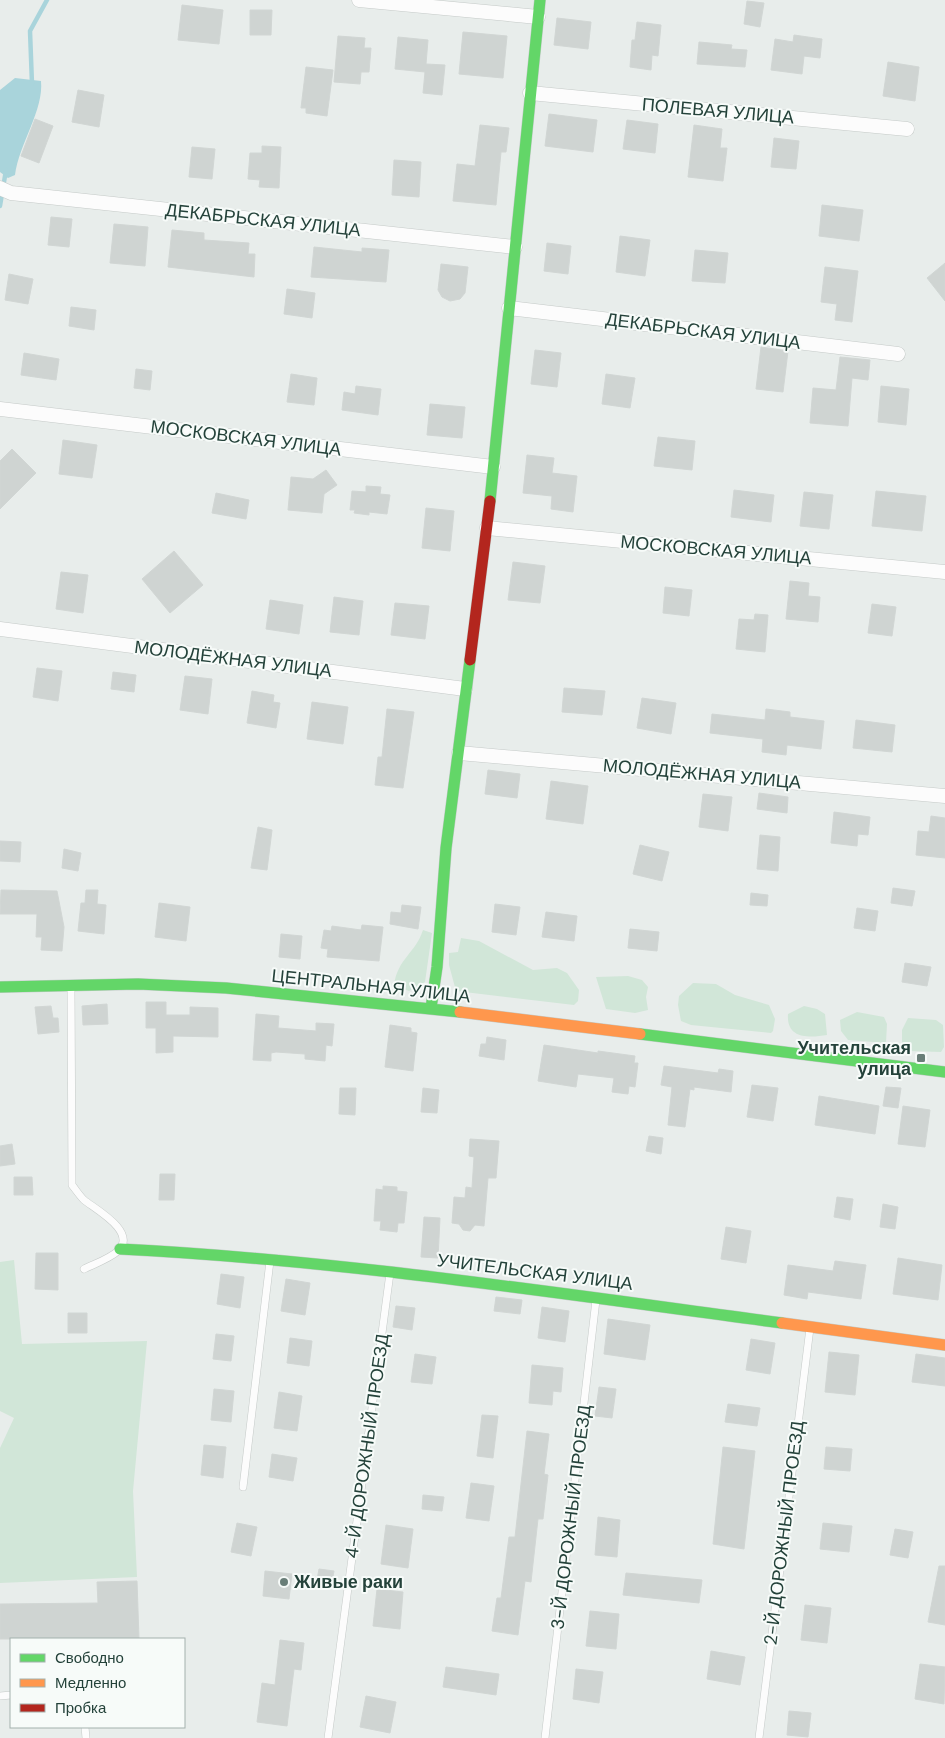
<svg xmlns="http://www.w3.org/2000/svg" width="945" height="1738" viewBox="0 0 945 1738" font-family="'DM Sans',sans-serif">
  <style>
    .green { fill: #d1e6d8 }
    .water { fill: #a9d4db }
    .lines { fill: none; stroke-linecap: round; stroke-linejoin: round }
    .stream { stroke: #a9d4db; stroke-width: 4.5 }
    .building { fill: #cfd4d2; stroke: #d1d6d4 }
    .lane-casing { stroke: #c5cac8; stroke-width: 8 }
    .street-casing { stroke: #c5cac8; stroke-width: 15 }
    .fast-casing { stroke: #c3cbc8; stroke-width: 12 }
    .slow-casing { stroke: #c3cbc8; stroke-width: 12 }
    .jam-casing { stroke: #c3cbc8; stroke-width: 12 }
    .lane { stroke: #fcfcfc; stroke-width: 7 }
    .street { stroke: #fcfcfc; stroke-width: 14 }
    .fast { stroke: #63d668; stroke-width: 11 }
    .slow { stroke: #ff974d; stroke-width: 11 }
    .jam { stroke: #b3261e; stroke-width: 11 }
    .poi-dot { fill: #697e78; stroke: #f7fbf9; stroke-width: 2 }
    .labels { text-anchor: middle; stroke-width: 4; stroke-linejoin: round; paint-order: stroke }
    .street-label { font-size: 18px; fill: #24423a; stroke: #f7fbf9 }
    .poi-label { font-size: 18px; font-weight: bold; fill: #24423a; stroke: #f7fbf9; text-anchor: end }
  </style>
  <rect width="100%" height="100%" fill="#e8edeb"/>
  <path class="green" d="M423,930L432,933L425,982L409,991L394,985C398,958 415,954 423,930Z
    M461,938L479,941L533,970L557,968L567,973L579,990L578,1001L574,1005L456,991L449,965V953L458,952Z
    M628,976L642,980L648,987L646,997L648,1010L635,1013L606,1009L596,977Z
    M693,983L716,984L735,995L769,1005L775,1019L773,1031L771,1033L691,1025L681,1021L678,1005L679,996Z
    M804,1006L817,1009L825,1014L827,1035C809,1038 786,1039 788,1014Z
    M857,1012L884,1017L887,1024L886,1043L848,1040L841,1031L840,1020Z
    M908,1018L936,1020L943,1025L944,1047L941,1052L909,1051L902,1044V1030Z
    M14,1260L22,1344L147,1341L133,1491L137,1577L0,1583V1448L14,1418L0,1411V1262Z"/>
  <path class="water" d="M15,78L41,81C44,110 19,144 15,175L8,178L0,172V90Z"/>
  <g class="lines">
    <path class="stream" d="M32,84L30,31L47,0
      M0,206L6,170"/>
  </g>
  <path class="building" d="M747,1L764,3L760,27L744,24Z
    M182,5L223,10L219,44L178,40Z
    M250,10H272L271,35H250Z
    M557,18L591,22L588,49L554,45Z
    M637,22L661,25L658,56L652,55L651,70L630,67L632,40H635Z
    M463,32L507,36L503,78L459,74Z
    M794,35L822,39L820,58L804,56L802,74L771,70L775,39L793,42Z
    M338,36L365,38L364,48H371L369,72H361L360,84L334,82Z
    M398,37L428,40L426,64L445,65L442,95L423,93L425,72L395,69Z
    M699,42L732,45L731,49L747,50L745,67L697,64Z
    M888,62L919,67L915,101L883,96Z
    M306,67L333,70L327,116L306,113V108H301Z
    M78,90L104,95L99,127L72,122Z
    M549,114L597,120L593,152L545,146Z
    M35,119L53,126L39,163L21,156Z
    M627,120L658,124L655,153L623,149Z
    M480,125L509,128L506,152H501L496,205L453,201L457,164L475,166Z
    M694,125L722,129L720,148H727L723,181L688,177Z
    M774,138L799,141L796,169L771,167Z
    M262,146L281,147L279,188L259,187L260,180L248,179L250,153H262Z
    M192,147L215,149L212,179L189,177Z
    M394,160L421,162L419,197L392,195Z
    M822,205L863,210L859,241L819,236Z
    M51,217L72,219L69,247L48,245Z
    M114,224L148,227L145,266L110,263Z
    M172,230L204,233V240L249,243L248,254H255L254,277L168,267Z
    M620,236L650,240L645,276L616,272Z
    M547,243L571,246L568,274L544,271Z
    M314,247L362,252V248L389,250L386,282L311,277Z
    M695,250L728,253L725,283L692,281Z
    M945,263V301L927,278Z
    M441,264L468,267L465,293L460,299L450,301L442,297L438,290Z
    M825,267L858,271L852,322L835,320L837,304L821,302Z
    M9,274L33,279L28,304L5,300Z
    M287,289L315,293L312,318L284,314Z
    M71,307L96,310L94,330L69,326Z
    M761,347L788,351L783,392L756,389Z
    M535,350L561,353L557,387L531,384Z
    M24,353L59,359L56,380L21,375Z
    M840,357L870,360L868,380L852,378L848,426L810,423L813,388L836,390Z
    M136,369L152,371L150,390L134,388Z
    M291,374L317,378L314,405L287,402Z
    M606,374L635,378L630,408L602,404Z
    M356,386L381,389L378,415L342,410L344,392L355,394Z
    M881,386L909,389L906,425L878,422Z
    M430,404L465,407L462,438L427,435Z
    M658,437L695,441L692,470L654,466Z
    M63,440L97,445L92,478L59,474Z
    M12,449L36,473L0,509V461Z
    M527,455L554,458L552,473L577,476L573,512L551,509L552,496L523,493Z
    M326,470L337,485L324,494L322,513L288,510L291,477L313,479Z
    M366,486L381,487L380,494L390,495L387,514L369,512V515L354,513L355,510H350L352,491L366,492Z
    M734,490L774,495L771,522L731,517Z
    M876,491L926,496L922,531L872,526Z
    M804,492L833,495L829,529L800,526Z
    M216,493L249,500L246,519L212,513Z
    M426,508L454,511L450,551L422,548Z
    M174,551L203,585L170,613L142,579Z
    M513,562L545,566L540,603L508,600Z
    M61,572L88,575L83,613L56,609Z
    M790,581L809,583L808,596L820,597L818,622L786,619Z
    M665,587L692,590L689,616L663,613Z
    M334,597L363,601L359,635L330,632Z
    M270,600L303,605L299,634L266,629Z
    M395,603L429,606L425,639L391,635Z
    M872,604L896,607L892,636L868,633Z
    M755,614L768,615L765,652L736,649L739,619L754,620Z
    M37,668L62,671L58,701L33,697Z
    M113,672L136,675L134,692L111,689Z
    M185,676L212,679L208,714L180,710Z
    M564,688L605,691L602,715L562,712Z
    M252,691L274,695L273,702L280,703L276,728L247,723Z
    M642,698L676,703L671,734L637,728Z
    M312,702L348,707L343,744L307,739Z
    M387,709L414,712L403,788L375,785L378,757H382Z
    M766,709L790,712V717L824,721L821,749L787,745L786,755L762,752L763,739L710,733L712,714L765,720Z
    M856,720L895,725L892,752L853,748Z
    M488,770L520,774L517,798L485,794Z
    M551,781L588,786L583,824L546,819Z
    M759,793L788,797L787,813L757,809Z
    M703,794L732,797L728,831L699,827Z
    M834,812L870,817L868,835L858,834L857,846L831,843Z
    M931,816L945,818V858L916,855L918,831L929,832Z
    M258,827L272,830L267,870L251,868Z
    M760,835L780,837L778,871L757,869Z
    M0,841L21,842L20,862L0,861Z
    M640,845L669,852L662,881L633,874Z
    M64,849L81,853L78,871L62,868Z
    M893,888L915,891L912,906L891,903Z
    M1,890L57,891L64,927L62,951L41,950L42,937H36L37,914H0Z
    M86,890H98L97,904L106,905L104,934L78,931L81,903H85Z
    M751,893L768,895L767,906L750,905Z
    M159,903L190,907L186,941L155,937Z
    M495,904L520,907L516,935L492,932Z
    M402,905L421,907L418,929L390,924L391,912L401,913Z
    M857,908L878,911L875,931L854,928Z
    M546,912L577,916L574,941L542,937Z
    M362,925L383,927L379,961L327,957L328,949L321,948L324,930L331,931L332,926L361,930Z
    M630,929L659,932L657,951L628,948Z
    M281,934L302,936L300,959L279,957Z
    M905,963L931,967L927,986L902,982Z
    M146,1002H166V1015H190V1007L218,1008V1037L173,1036V1052L156,1053V1028H146Z
    M107,1004L108,1024L83,1025L82,1006Z
    M51,1006L53,1018H58L59,1032L38,1034L35,1007Z
    M256,1014L279,1016L278,1028L316,1031V1023L334,1024L332,1046L326,1045L325,1061L305,1059V1054L276,1052L271,1053V1061L253,1060Z
    M390,1025L411,1028V1032L417,1033L413,1071L385,1067Z
    M487,1037L506,1040L504,1060L479,1056L481,1044H486Z
    M544,1045L598,1053V1051L635,1056L634,1063H638L635,1087L629,1086L628,1094L612,1092L614,1078L578,1074L576,1087L538,1081Z
    M664,1066L718,1073L719,1069L733,1071L731,1092L694,1087V1090L690,1089L685,1127L668,1125L672,1087L661,1085Z
    M752,1085L778,1088L773,1121L747,1117Z
    M886,1087L901,1088L898,1108L883,1106Z
    M340,1088H356L355,1115L339,1114Z
    M423,1088L439,1090L437,1113L421,1112Z
    M819,1096L879,1106L875,1134L815,1125Z
    M903,1106L930,1110L925,1147L898,1144Z
    M649,1136L663,1138L661,1154L646,1151Z
    M470,1139L499,1141L496,1178H488L484,1226L475,1225L470,1231L463,1230L459,1224L452,1223L454,1197L465,1198L466,1187L472,1188L474,1157L469,1156Z
    M12,1144L15,1164L0,1166V1146Z
    M160,1174H175L174,1200H159Z
    M14,1177H32L33,1195H14Z
    M383,1186L397,1187V1191L407,1192L404,1223H398L397,1232L380,1230L381,1221H374L376,1189L383,1190Z
    M837,1197L853,1199L850,1220L834,1217Z
    M883,1204L898,1207L895,1229L880,1227Z
    M424,1217L440,1218L438,1258L421,1257Z
    M726,1227L751,1231L746,1263L721,1259Z
    M36,1253H58V1290L35,1289Z
    M898,1258L942,1265L938,1300L893,1294Z
    M835,1261L866,1265L861,1299L808,1292L807,1299L784,1295L788,1265L833,1271Z
    M221,1274L244,1277L240,1308L217,1304Z
    M286,1279L310,1283L305,1315L281,1311Z
    M496,1297L522,1300L520,1314L494,1311Z
    M396,1306L415,1308L412,1330L393,1327Z
    M542,1307L569,1311L565,1342L538,1338Z
    M68,1313H87V1333H68Z
    M608,1319L650,1325L645,1360L604,1354Z
    M216,1334L234,1336L231,1361L213,1359Z
    M290,1338L312,1341L309,1366L287,1363Z
    M751,1339L775,1343L770,1374L746,1370Z
    M829,1352L859,1355L855,1395L825,1392Z
    M415,1354L436,1357L432,1384L411,1382Z
    M916,1354L945,1358V1386L912,1382Z
    M532,1365L563,1368L561,1392L553,1391L552,1405L529,1403Z
    M599,1387L616,1389L612,1418L595,1416Z
    M214,1389L234,1391L231,1422L211,1420Z
    M279,1392L302,1396L297,1431L274,1428Z
    M728,1404L760,1408L757,1426L725,1422Z
    M482,1415L498,1416L493,1458L477,1456Z
    M527,1431L549,1434L544,1474L548,1475L543,1519H538L531,1582L525,1581L518,1635L492,1631L497,1598H501L509,1537H515Z
    M204,1445L226,1447L223,1478L201,1475Z
    M723,1447L755,1451L744,1549L713,1544Z
    M826,1447L852,1449L850,1471L824,1469Z
    M272,1454L297,1458L293,1481L269,1477Z
    M471,1483L494,1486L489,1521L466,1518Z
    M423,1495L444,1497L442,1511L422,1509Z
    M598,1517L620,1520L617,1557L595,1555Z
    M237,1523L257,1527L251,1556L231,1552Z
    M823,1523L852,1526L849,1552L820,1549Z
    M386,1525L413,1529L408,1568L381,1564Z
    M895,1529L913,1532L908,1558L890,1555Z
    M939,1566H945V1625L928,1622Z
    M319,1569L334,1571L331,1587L316,1585Z
    M265,1571L292,1574L289,1599L263,1596Z
    M626,1573L702,1580L699,1603L623,1595Z
    M137,1581L139,1639H0V1604L98,1603L97,1582Z
    M377,1589L403,1592L400,1629L373,1626Z
    M805,1605L831,1608L827,1643L801,1640Z
    M590,1611L619,1614L616,1649L586,1646Z
    M280,1640L304,1643L301,1670L294,1669L287,1726L257,1722L262,1683L275,1685Z
    M711,1651L745,1657L740,1685L707,1679Z
    M920,1664L945,1667L944,1704L915,1699Z
    M446,1667L499,1674L496,1695L443,1687Z
    M576,1669L603,1672L599,1703L573,1699Z
    M366,1696L396,1702L390,1733L360,1727Z
    M789,1711L811,1713L808,1737L787,1735Z"/>
  <g class="lines">
    <defs>
      <path id="lane" d="M71,987L72,1185C76,1190 79,1195 84,1200C95,1209 138,1232 118,1251C109,1259 94,1264 84,1269
        M243,1487L270,1261
        M0,1696L11,1695
        M85,1727L86,1738
        M328,1738L390,1273
        M545,1738L596,1300
        M759,1738L810,1328"/>
      <path id="street" d="M359,0L538,17
        M530,93L907,129
        M0,188L11,193L515,247
        M509,308L898,354
        M0,409L493,467
        M487,528L945,572
        M0,629L465,689
        M459,753L945,796"/>
      <path id="fast" d="M490,501L540,0
        M0,987L138,984L226,988L460,1012
        M431,1008L437,967L446,848L470,660
        M640,1034L945,1072
        M120,1249C342,1260 562,1294 782,1323"/>
      <path id="slow" d="M460,1012L640,1034
        M782,1323L945,1345"/>
      <path id="jam" d="M470,660L490,501"/>
    </defs>
    <use href="#lane" class="lane-casing"/>
    <use href="#street" class="street-casing"/>
    <use href="#fast" class="fast-casing"/>
    <use href="#slow" class="slow-casing"/>
    <use href="#jam" class="jam-casing"/>
    <use href="#lane" class="lane"/>
    <use href="#street" class="street"/>
    <use href="#fast" class="fast"/>
    <use href="#slow" class="slow"/>
    <use href="#jam" class="jam"/>
  </g>
  <g class="poi-dot">
    <rect x="916" y="1053" width="10" height="10" rx="2.5"/>
    <circle cx="284" cy="1582" r="5"/>
  </g>
  <g class="labels">
    <g class="street-label">
      <text transform="translate(718 111) rotate(5)" y="6">ПОЛЕВАЯ УЛИЦА</text>
      <text transform="translate(263 220) rotate(6)" y="6">ДЕКАБРЬСКАЯ УЛИЦА</text>
      <text transform="translate(703 331) rotate(7)" y="6">ДЕКАБРЬСКАЯ УЛИЦА</text>
      <text transform="translate(246 438) rotate(7)" y="6">МОСКОВСКАЯ УЛИЦА</text>
      <text transform="translate(716 550) rotate(5)" y="6">МОСКОВСКАЯ УЛИЦА</text>
      <text transform="translate(233 659) rotate(7)" y="6">МОЛОДЁЖНАЯ УЛИЦА</text>
      <text transform="translate(702 774) rotate(5)" y="6">МОЛОДЁЖНАЯ УЛИЦА</text>
      <text transform="translate(371 986) rotate(6)" y="6">ЦЕНТРАЛЬНАЯ УЛИЦА</text>
      <text transform="translate(535 1272) rotate(7)" y="6">УЧИТЕЛЬСКАЯ УЛИЦА</text>
      <text transform="translate(367 1446) rotate(-82)" y="6">4-Й ДОРОЖНЫЙ ПРОЕЗД</text>
      <text transform="translate(571 1517) rotate(-83)" y="6">3-Й ДОРОЖНЫЙ ПРОЕЗД</text>
      <text transform="translate(784 1533) rotate(-83)" y="6">2-Й ДОРОЖНЫЙ ПРОЕЗД</text>
    </g>
    <g class="poi-label">
      <text x="911" y="1054">Учительская<tspan x="911" dy="21">улица</tspan></text>
      <text x="294" y="1588" text-anchor="start">Живые раки</text>
    </g>
  </g>
  <rect x="10" y="1638" width="175" height="90" fill="#f7fbf9" stroke="#a3b1ad"/>
  <rect x="20" y="1654" width="25" height="8" fill="#63d668" stroke="#a3b1ad"/>
  <text x="55" y="1663" font-size="15" fill="#24423a">Свободно</text>
  <rect x="20" y="1679" width="25" height="8" fill="#ff974d" stroke="#a3b1ad"/>
  <text x="55" y="1688" font-size="15" fill="#24423a">Медленно</text>
  <rect x="20" y="1704" width="25" height="8" fill="#b3261e" stroke="#a3b1ad"/>
  <text x="55" y="1713" font-size="15" fill="#24423a">Пробка</text>
</svg>
